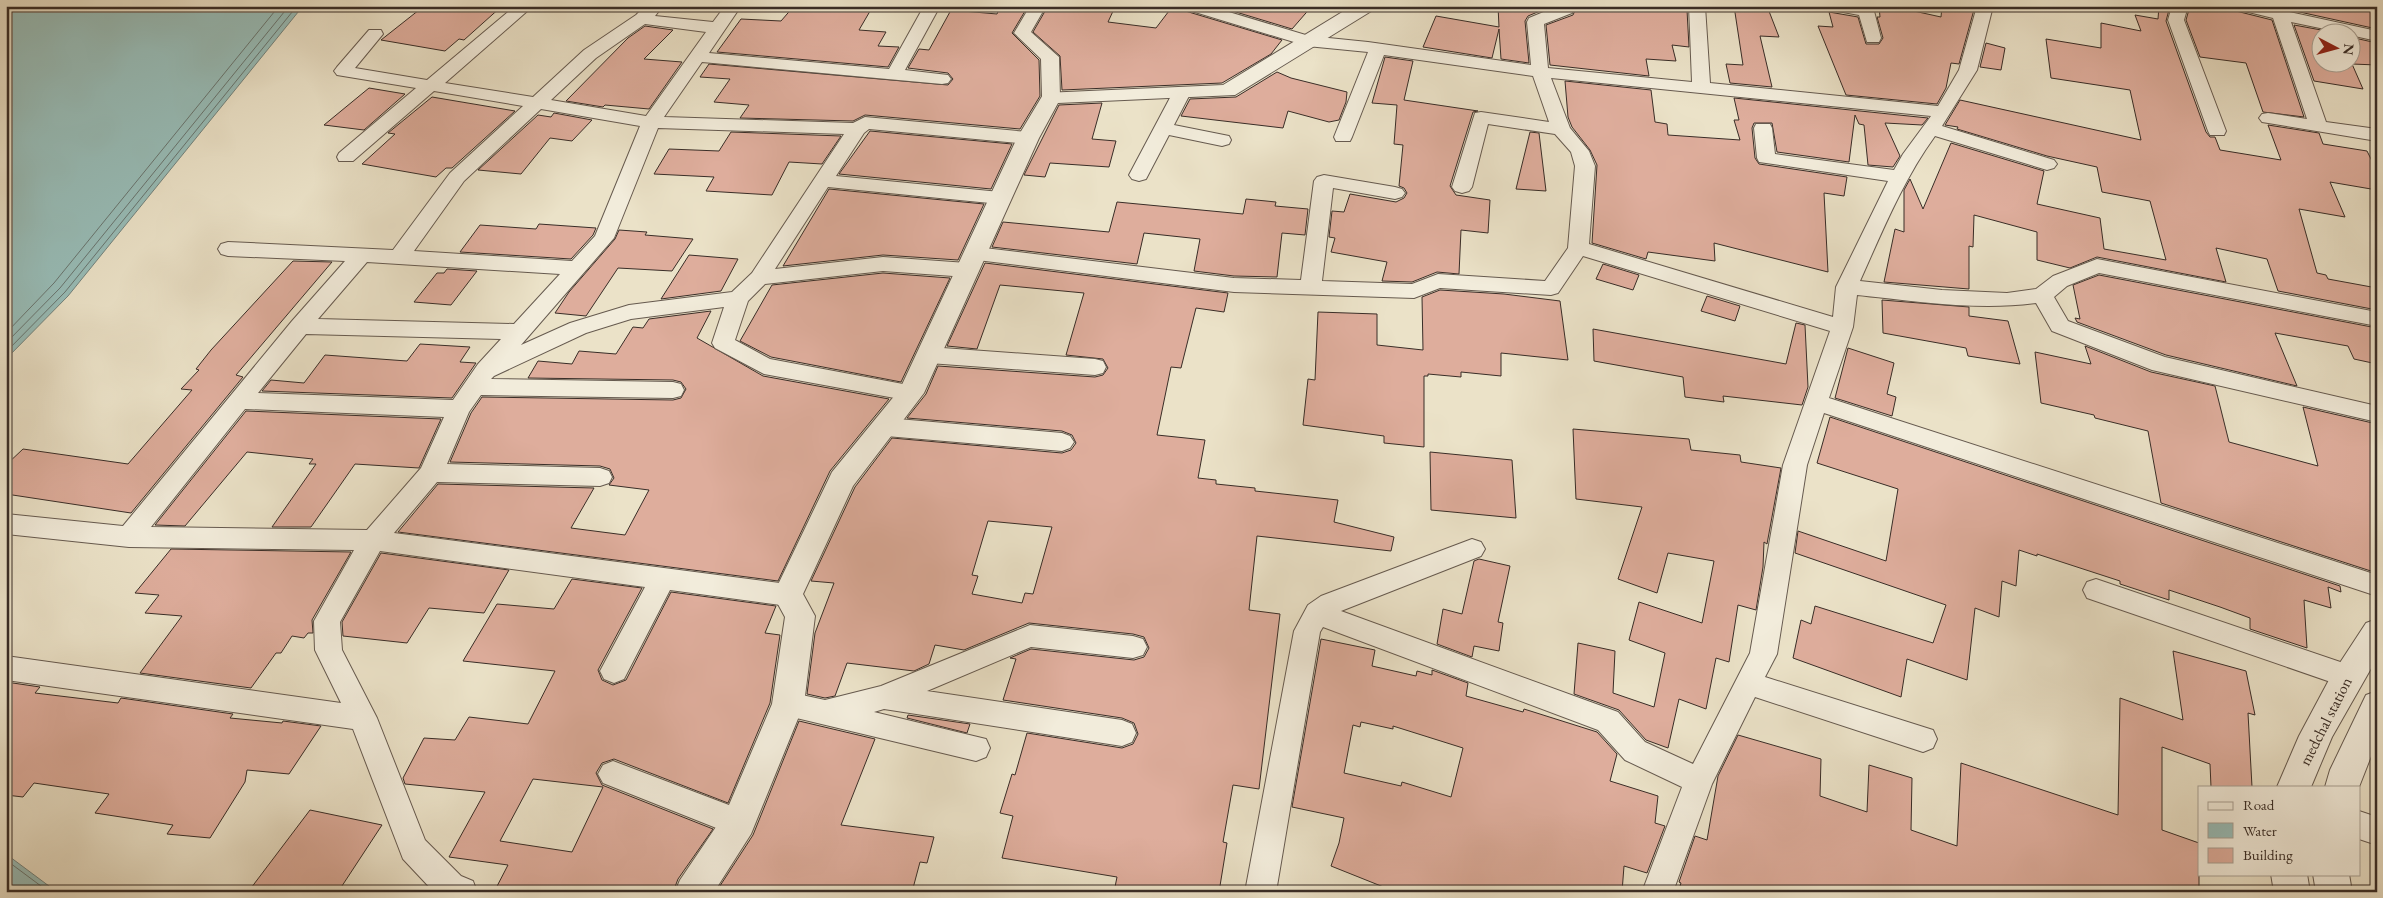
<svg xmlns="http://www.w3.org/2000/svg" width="2383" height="898" viewBox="0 0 2383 898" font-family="'EB Garamond',serif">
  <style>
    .water { fill: #98bdb8; stroke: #72837e }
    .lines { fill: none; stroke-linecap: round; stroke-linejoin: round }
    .shore { stroke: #687570; stroke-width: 1 }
    .building { fill: #dead9c; stroke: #392d27; fill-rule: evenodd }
    .minor-casing { stroke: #665a4f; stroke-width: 2 }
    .tertiary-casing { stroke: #665a4f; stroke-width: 2 }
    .minor { fill: #f2ecdb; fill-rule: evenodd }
    .tertiary { fill: #f2ecdb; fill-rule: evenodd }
    .labels { text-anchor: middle; stroke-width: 5; stroke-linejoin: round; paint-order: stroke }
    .street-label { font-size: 16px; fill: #392d27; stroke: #f2ecdb }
  </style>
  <rect width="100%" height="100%" fill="#ebe2c8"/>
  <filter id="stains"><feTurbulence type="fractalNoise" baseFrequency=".004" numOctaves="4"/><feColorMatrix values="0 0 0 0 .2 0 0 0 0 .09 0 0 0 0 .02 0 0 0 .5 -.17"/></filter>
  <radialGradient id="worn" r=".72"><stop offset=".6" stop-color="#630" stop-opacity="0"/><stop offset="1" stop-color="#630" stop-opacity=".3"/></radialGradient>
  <path class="water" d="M6,6H303L68,296L6,359Z
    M6,854L57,892H6Z"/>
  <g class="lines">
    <path class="shore" d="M6,333L54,283L279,6
      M6,343L60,288L289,6
      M6,352L65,292L297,6
      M6,860L49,892"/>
  </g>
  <path class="building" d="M424,6H502L464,40L459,39L445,51L381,40Z
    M794,6H873L859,30L886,32L878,46L899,47L888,67L717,52L741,19L781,21Z
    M1000,6H1028L1012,33L1039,60L1040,96L1020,129L865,115L853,121L740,118L749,105L714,102L730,79L700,77L709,64L948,85L953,79L948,73L908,68L919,49L929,50L951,10L997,14Z
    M1048,6L1114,9L1108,22L1156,28L1172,7L1282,40L1271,54L1222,83L1062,90L1060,56L1033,32Z
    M1216,6H1312L1292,29Z
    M1498,6H1552L1528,16L1525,21L1529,63L1501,59L1499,29L1492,58L1423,47L1436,16L1499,27Z
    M1577,6H1634L1687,10L1689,47L1672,45L1676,61L1646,59L1649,76L1550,65L1546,25L1573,15Z
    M1734,6H1767L1779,37L1760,36L1772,87L1730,83L1726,64L1743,65Z
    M1879,6H1891L1941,17L1942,6H1975L1959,64L1951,63L1946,88L1937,104L1846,95L1818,26L1833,27L1829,12L1858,17L1866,44H1879L1883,38L1877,17H1880Z
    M2159,6H2170L2166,21L2206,132L2210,137H2215L2220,150L2281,160L2268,125L2319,133L2323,144L2367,151L2377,171V190L2330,182L2345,217L2299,209L2317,273L2326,275L2328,279L2377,288V310L2278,291L2267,259L2216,248L2226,282L2097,257L2070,268L2037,260V232L1974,215L1973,247L1969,246V289L1884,282L1895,229L1904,232V190L1910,179L1923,209L1951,143L2044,171L2037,204L2100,218L2104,249L2166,260L2150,201L2102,192L2097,167L2047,156L1957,129L1958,127L1945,125L1960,100L2141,140L2130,90L2051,78L2046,39L2101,48V23L2141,31L2135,15L2158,19Z
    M2190,6H2232L2236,11L2272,20L2304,117L2263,112L2246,63L2200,57L2186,20Z
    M2284,6H2377V29L2286,9Z
    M2294,25L2332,32H2320V62H2350V37L2377,43V65L2352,64L2363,89L2314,81Z
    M645,26L673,30L644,59L682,62L649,109L605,105L603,107L566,101L628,38Z
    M1986,43L2005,48L2001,70L1980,67Z
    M1385,57L1413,61L1404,100L1478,111L1473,112L1450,186L1456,195L1490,200L1488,233L1461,230L1459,274L1437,272L1412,282L1382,281L1387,262L1331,252L1335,238L1329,237L1332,211L1344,212L1350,194L1396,202L1404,198L1407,193L1404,188L1399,186L1403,145L1394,144L1397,105L1372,103Z
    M1277,72L1291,78L1347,92L1346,102L1339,120L1329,122L1288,111L1283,128L1181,116L1190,99L1236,97Z
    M1565,81L1651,90L1655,122L1667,124L1668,135L1740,140L1734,120H1739L1734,98L1928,118L1922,125L1885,123L1900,156L1893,167L1868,165L1864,125L1859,124L1855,115L1849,162L1777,152L1772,123H1754L1752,128L1755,158L1759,164L1847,177L1844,196L1824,193L1828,272L1714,243L1715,261L1648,252L1646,259L1592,243L1597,165L1590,150L1572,127L1568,117Z
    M369,88L405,94L364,130L324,125Z
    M432,97L515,111L452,168H446L436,177L362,164L395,134L388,133Z
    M1102,103L1092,139L1116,141L1109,167L1050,163L1045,177L1024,175L1059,105Z
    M554,113L592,120L572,141L550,138L521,174L478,170L538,115L551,117Z
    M870,131L1012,144L991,189L839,174Z
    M731,132L841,136L822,164L789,162L772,195L706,191L714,177L654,174L669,149L719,151Z
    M1530,132L1539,133L1546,191L1516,189Z
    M829,189L984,204L958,260L883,255L783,266Z
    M1246,199L1276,202L1275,206L1308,209L1305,235L1282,233L1277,277L1234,276L1194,271L1200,239L1144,233L1137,264L992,247L1003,222L1109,232L1117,202L1243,214Z
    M539,224L596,228L593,235L571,259L460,252L480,225L536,229Z
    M619,230L647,232L645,235L693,239L672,271L618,268L586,316L555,313L569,292L615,239Z
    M689,255L738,259L721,291L661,299Z
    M293,261L332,262L236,375L243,377L131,513L6,494V465L23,449L128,464L192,390L181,389L199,370L196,369L211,350Z
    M985,263L1228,293L1224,312L1196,308L1181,368L1171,367L1157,435L1205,440L1198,478L1216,480V484L1255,488V491L1338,500L1334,522L1394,537L1391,551L1257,536L1249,610L1280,614L1259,789L1233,785L1223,842L1227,843L1219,892H1114L1117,877L1002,858L1013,816L1000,813L1012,774L1015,775L1027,733L1122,748L1133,744L1138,734L1134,723L1122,718L1003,700L1016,659L1010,658L1031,649L1134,660L1144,657L1149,648L1144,637L1133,634L1029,623L964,650L935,645L929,664L914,671L847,663L835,696L825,698L807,694L815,633L834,583L811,581L855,487L892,438L1062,453L1071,450L1076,443L1072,435L1062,431L907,418L926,394L938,366L1095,377L1103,375L1108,368L1103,359L1066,355L1084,293L1000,285L977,349L947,346ZM988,521L1052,527L1033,594L1025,593L1022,603L972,594L978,576L972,575Z
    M1603,264L1639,275L1633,290L1596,279Z
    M447,269L477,271L451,305L414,302L437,273H444Z
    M883,273L950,278L901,382L771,357L740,341L772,285Z
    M2099,275L2377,328V364L2354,359L2348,346L2275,333L2297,386L2166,355L2077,322L2075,318L2080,319L2073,285Z
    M1440,290L1504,294L1560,301L1568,360L1501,353V376L1461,372V377L1428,374V376H1424V447L1384,443V436L1303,425L1308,379L1315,380L1318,312L1377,314V345L1423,350L1422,297Z
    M1707,296L1740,306L1735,321L1701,311Z
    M1882,300L1969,307V316L2008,321L2020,364L1968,356L1966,348L1883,333Z
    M711,311L697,338L763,376L889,399L830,471L778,581L398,532L438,484L594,488L571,528L625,535L649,490L609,485L614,478L610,469L600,466L450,462L471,413L482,397L673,400L681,398L686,389L681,382L673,380L528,378L538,361L572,364L579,351L616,354L633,327L643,328L649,319Z
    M1796,323L1805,325L1808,387L1802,405L1723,396L1724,402L1685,397L1683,377L1594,361L1593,329L1786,364Z
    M420,344L470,347L460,362L476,363L452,398L262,391L271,380L304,383L325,355L407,361Z
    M2085,346L2151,372L2215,386L2229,442L2318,466L2303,407L2377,424V573L2161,503L2148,431L2095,418L2094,415L2041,403L2035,352L2091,364Z
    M1848,348L1894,363L1887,394L1896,397L1892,416L1835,398Z
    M246,411L441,419L419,468L355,464L311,527H272L316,464H309L313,459L247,452L185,526L155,525Z
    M1830,417L2340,586L2341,592L2328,587L2331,608L2304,600L2307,648L2250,629V618L2220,607L2169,590V600L2120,584V581L2037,554V556L2019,550L2016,586L2002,581L1999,617L1975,608L1967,680L1907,659L1901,697L1793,658L1801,620L1811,624L1815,606L1933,643L1946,605L1795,553L1798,531L1886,561L1898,489L1817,463Z
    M1573,429L1689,439L1691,450L1740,455L1741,462L1781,468L1767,544L1764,542L1763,567L1756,610L1738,605L1729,662L1716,658L1706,709L1679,699L1668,748L1646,740L1619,710L1574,694L1578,643L1615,651L1613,693L1654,707L1665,653L1629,640L1639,602L1702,623L1714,561L1668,553L1657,593L1618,579L1642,507L1576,499Z
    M1430,452L1512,460L1516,518L1431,510Z
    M171,549L351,552L312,620L313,633H308L304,638L292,636L281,653H276L251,688L140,673L182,616L145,613L159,595L135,593Z
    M381,553L509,570L484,613L429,608L407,643L343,636L342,622Z
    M1479,559L1510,566L1498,622L1503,623L1499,651L1474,646L1472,657L1437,644L1443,609L1462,614L1474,561Z
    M572,579L642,588L598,670L602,680L613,685L626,680L671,592L776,606L765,633L780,635L770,703L728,803L614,759L602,763L596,773L602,785L713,829L678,879L673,892H494L508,865L449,857L485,792L405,784L403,778L424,738L455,740L469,717L528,724L555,671L463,661L497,604L554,609ZM533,779L603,787L572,852L500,841Z
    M1321,639L1375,650L1372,666L1416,676L1417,671L1432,675V670L1468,683L1466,696L1523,712L1524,709L1597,732L1617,754L1610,781L1658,796L1655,823L1665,826L1647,873L1624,866L1622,892H1396L1331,866L1339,843L1344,818L1292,807ZM1361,722L1393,729V726L1463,748L1451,797L1402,782L1401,786L1344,773L1353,725L1360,727Z
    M2173,651L2246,671L2255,715L2248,713L2252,787H2211L2210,764L2162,747V830L2199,843V892H1678L1681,883L1679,882L1695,836L1707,840L1718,776L1738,735L1821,759L1820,796L1867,812L1869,765L1912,778L1911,830L1957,846L1961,763L2118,815L2120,698L2183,720Z
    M6,682L40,687L35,693L118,703L121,698L233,714L230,718L282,723L283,721L321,726L289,774L247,770L245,782L210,838L167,834L173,825L95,813L109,794L34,783L23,797L6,795Z
    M908,715L970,724L967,733L907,718Z
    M799,721L875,739L841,825L934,837L927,863L920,862L912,892H716L753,835Z
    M310,810L382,825L338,892H248Z"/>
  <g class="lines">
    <defs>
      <path id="minor" d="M515,6H533L445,83L533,97L584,50L636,15L645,6H663L655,16L713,22L725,6H741L709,53L889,69L924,6H940L905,70L948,75L951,79L948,83L942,84L702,62L664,117L853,123L865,117L1028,132L1035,134L1037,138L1035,142L1028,144L869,129L864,133L836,176L1000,192L1007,194L1010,198L1007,202L1000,204L828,187L775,269L883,257L967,263L974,265L977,270L974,275L967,277L883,271L765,284L748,301L735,340L770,359L919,387L922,393L919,399L911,401L764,374L715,348L712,343L724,307L631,319L586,333L494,376L491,379L673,382L681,384L684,390L681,396L673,398L481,395L469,412L447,464L600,468L609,471L612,477L609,483L600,486L437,482L394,533L788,584L797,587L801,595L797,603L788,606L670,590L624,679L614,683L604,679L600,671L645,587L380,551L340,622L342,650L377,718L425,840L461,876L473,881L477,892H434L403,859L353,729L6,680V656L341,703L315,650L314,621L354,550L129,547L6,534V514L123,526L292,321L345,261L228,256L221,254L218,249L221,244L228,242L393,250L450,173L523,106L434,91L353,161H339L337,157L339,153L416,88L337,75L334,71L337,67L369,30H381L383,34L355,68L427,80ZM645,24L706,32L646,116L551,100L596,58ZM541,109L640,126L595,236L572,261L414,251L464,181ZM658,128L844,134L752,273L732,292L629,305L570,323L521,345L614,238ZM367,262L560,274L514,324L318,319ZM306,334L501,339L478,364L453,400L258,393ZM245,409L444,417L421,468L367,530L151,527Z
        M1030,6H1046L1031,32L1059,57L1060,97L1057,101H1045L1042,97L1041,59L1014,33Z
        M1183,6H1209L1309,36L1368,42L1531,65L1527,22L1529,18L1558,6H1575L1572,13L1544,24L1548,68L1692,82L1689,6H1705L1710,83L1938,106L1959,70L1977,6H1993L1977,70L1942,126L2054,160L2057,164L2054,168L2047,170L1935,136C1903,180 1882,232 1860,281L1942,290L2007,293L2036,289L2053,276L2097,259L2377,312V326L2099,273L2067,286L2054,297L2068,321L2165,357L2377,406V422L2152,370L2052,331L2036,303C1977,311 1916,301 1857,295L1853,327L1829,398L2377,575V596L1824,413L1807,465L1777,654L1765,677L1933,730L1937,739L1933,748L1923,752L1755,697L1712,784L1673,892H1642L1682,787L1625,760L1598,730L1323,627L1320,632L1276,892H1245L1294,631L1308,605L1321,596L1472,539L1481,542L1485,549L1481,556L1341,611L1618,712L1645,742L1693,764L1750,653L1783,465L1830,331L1583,256L1558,293L1551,295L1440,288L1414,298L1234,292L969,259L966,254L969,249L976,247L1234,278L1301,280L1314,181L1317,177L1324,175L1395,187L1402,189L1405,193L1402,197L1395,199L1333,188L1322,281L1412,284L1438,274L1545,281L1568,248L1575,166L1571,152L1555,134L1488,124L1472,187L1469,191L1462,193L1455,191L1452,187L1475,113L1481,112L1549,122L1533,76L1384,55L1352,137L1350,141H1336L1334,137L1368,52L1307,46L1185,9ZM1551,78L1931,116L1903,154L1894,170L1775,154L1772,128L1770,124H1756L1754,128L1757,158L1759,162L1888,181L1836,287L1833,317L1589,244L1595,166L1589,151L1570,128Z
        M1825,6H1876L1874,11L1881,38L1879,42H1867L1859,15L1827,9Z
        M2172,6H2188L2184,20L2226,131L2224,135H2210L2208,131L2168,20Z
        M2234,6H2282L2285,11L2377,31V41L2350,35V32H2339L2291,22L2326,122L2377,129V141L2262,122L2259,118L2262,114L2268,113L2307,119L2273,18L2236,9Z
        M1181,89L1187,90L1190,94L1174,125L1229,136L1231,140L1229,144L1222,146L1169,135L1146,179L1139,181L1132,179L1129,175L1172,94L1175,90Z
        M929,347L1095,359L1103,361L1106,367L1103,373L1095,375L929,363L921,360L918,355L921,350Z
        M886,418L1062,433L1070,436L1074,442L1070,448L1062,451L886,436L878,433L874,427L878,421Z
        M2096,579L2358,668L2362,676L2358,684L2348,688L2087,598L2083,590L2087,582Z
        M1030,625L1133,636L1143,639L1147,647L1143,655L1133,658L1031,647L927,691L1122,720L1132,724L1136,733L1132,742L1122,746L884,709L874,712L986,739L990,748L986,757L976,761L788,716L778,713L774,704L778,695L788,692L825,700L881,686Z
        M613,761L750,813L754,823L750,833L739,837L603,783L598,774L603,765Z
        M2359,811L2377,817V845L2359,839Z"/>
      <path id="tertiary" d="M1352,6H1375L1373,10L1235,95L1058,103L1039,138L924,393L853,486L803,594L815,616L804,704L751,834L714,892H675L680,880L726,812L772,704L785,617L773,595L832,472L900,389L1017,138L1044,93L1223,85Z
        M2377,619V658L2332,737L2311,787H2277L2299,736L2330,678L2366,623Z
        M2377,691V741L2359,787H2325L2330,770L2366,695Z
        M2271,874H2307L2310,892H2274Z
        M2313,874H2349L2352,892H2316Z"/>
    </defs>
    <use href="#minor" class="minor-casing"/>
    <use href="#tertiary" class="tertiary-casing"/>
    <use href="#minor" class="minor"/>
    <use href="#tertiary" class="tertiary"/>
  </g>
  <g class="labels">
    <g class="street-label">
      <text transform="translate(2325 721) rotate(-63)" y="6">medchal station</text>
    </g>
  </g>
  <rect width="2383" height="898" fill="none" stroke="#ebe2c8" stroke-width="25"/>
  <rect x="8" y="8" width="2368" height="883" fill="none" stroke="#392d27" stroke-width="2.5"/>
  <rect x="12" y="12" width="2358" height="873" fill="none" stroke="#392d27"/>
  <rect x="2198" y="786" width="162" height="90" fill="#f2ecdb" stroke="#a8a093"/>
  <rect x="2208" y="802" width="25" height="8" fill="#f2ecdb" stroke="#a8a093"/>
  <text x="2243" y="810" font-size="15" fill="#392d27">Road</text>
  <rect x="2208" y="823" width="25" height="15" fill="#98bdb8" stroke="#a8a093"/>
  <text x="2243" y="836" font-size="15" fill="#392d27">Water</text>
  <rect x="2208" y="848" width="25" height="15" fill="#dead9c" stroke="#a8a093"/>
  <text x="2243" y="860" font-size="15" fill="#392d27">Building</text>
  <g transform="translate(2336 48) rotate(96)"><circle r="24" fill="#f2ecdb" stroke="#a8a093"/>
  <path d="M0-4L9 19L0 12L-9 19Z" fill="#8f2418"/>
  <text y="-8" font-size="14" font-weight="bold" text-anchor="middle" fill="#392d27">N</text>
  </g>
  <rect width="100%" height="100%" filter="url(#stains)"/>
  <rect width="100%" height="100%" fill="url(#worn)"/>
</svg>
